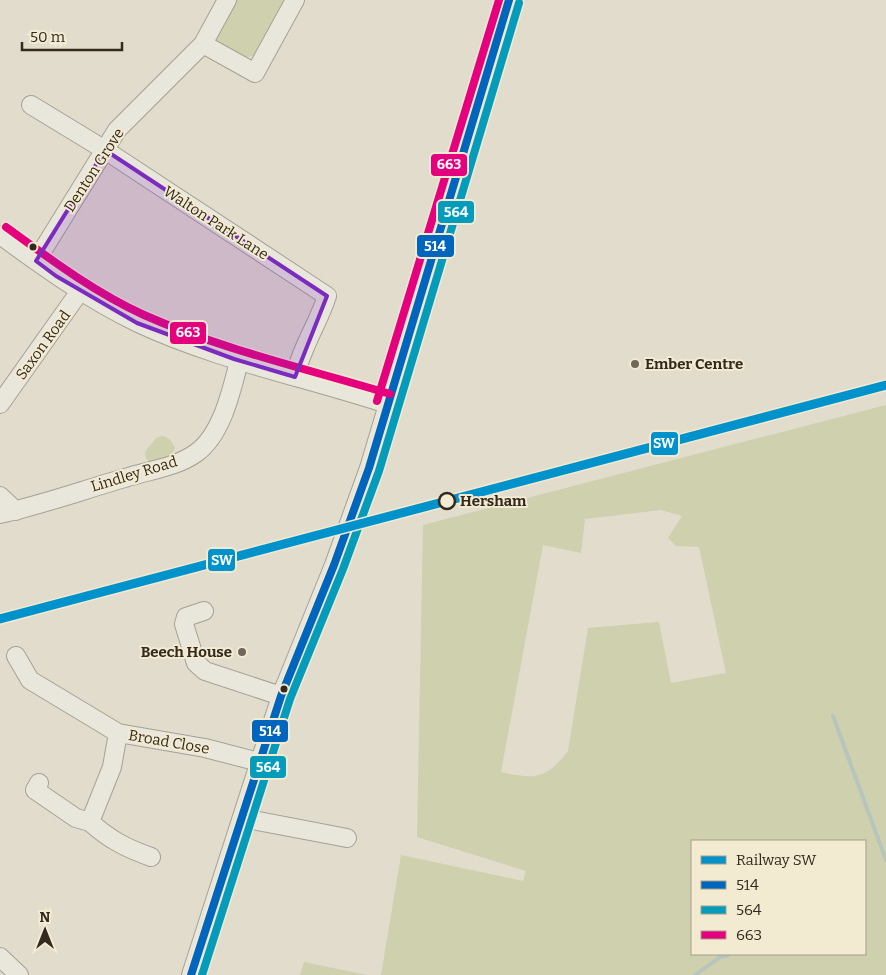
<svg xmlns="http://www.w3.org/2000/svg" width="886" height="975" viewBox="0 0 886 975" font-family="Bitter,serif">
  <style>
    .green { fill: #ced0ae; fill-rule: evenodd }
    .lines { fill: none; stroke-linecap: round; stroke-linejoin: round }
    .stream { stroke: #b6c6bd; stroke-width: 4 }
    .minor-casing { stroke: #a6a195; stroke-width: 20 }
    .minor { stroke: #e9e6dc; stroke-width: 18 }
    .bus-1-casing { stroke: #f2ead1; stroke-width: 11 }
    .bus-2-casing { stroke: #f2ead1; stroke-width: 11 }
    .bus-3-casing { stroke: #f2ead1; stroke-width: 11 }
    .bus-1 { stroke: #0065bd; stroke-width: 8 }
    .bus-2 { stroke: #059cbc; stroke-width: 8 }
    .bus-3 { stroke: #e5007d; stroke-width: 8 }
    .rail-1-casing { stroke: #f2ead1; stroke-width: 12 }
    .rail-1 { stroke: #0092cb; stroke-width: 9 }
    .marked { fill: #7b2cbf; fill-opacity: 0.2; stroke: #7b2cbf; stroke-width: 4; stroke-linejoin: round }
    .bus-dot { fill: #33291e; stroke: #f2ead1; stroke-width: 2 }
    .poi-dot { fill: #70685b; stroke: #f2ead1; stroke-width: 2 }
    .stop-dot { fill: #f2ead1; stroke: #33291e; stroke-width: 2.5 }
    .labels { text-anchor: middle; stroke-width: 4; stroke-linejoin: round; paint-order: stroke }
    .street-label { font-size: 15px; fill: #33291e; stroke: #f2ead1 }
    .poi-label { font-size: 15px; font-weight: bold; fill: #33291e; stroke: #f2ead1; text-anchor: start }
    .stop-label { font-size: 15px; font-weight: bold; fill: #33291e; stroke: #f2ead1; text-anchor: start }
    .line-badge { stroke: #f2ead1; stroke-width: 2 }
    .badge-label { font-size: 14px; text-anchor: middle; font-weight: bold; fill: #fff }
  </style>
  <rect width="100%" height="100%" fill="#e1dccb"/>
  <path class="green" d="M231,0H284L254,55C236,63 226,51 211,41Z
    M886,405V975H381L401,855L523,881L526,871L417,837L423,525ZM661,510L682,516L668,538L676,546L699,547L726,673L671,683L659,622L588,628L568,751C547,779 535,780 501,772L543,545L581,553L585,519ZM692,841H865V954H692Z
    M162,436C170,438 172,441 175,448C171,459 161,460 150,464L146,458L145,452L156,438Z
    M304,962L367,975H300Z"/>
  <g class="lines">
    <path class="stream" d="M833,716L886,860
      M695,975L720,957L728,955"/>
    <defs>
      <path id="minor" d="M203,44L255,73L295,0
        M31,105L105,150L327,296C318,324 301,348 295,377
        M0,235C44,267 88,299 138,323C217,360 305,377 387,404
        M36,261L117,130L203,44L227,0
        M0,404L80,291
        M0,496L16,511
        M0,514C42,505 83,490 125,478C149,470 175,468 196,453C222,435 232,389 239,361
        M204,611L186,617L184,624L196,663L205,671L281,696
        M16,656L30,680L118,733L205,748L259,762
        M39,783L35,790L76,818L90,822L112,767L118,733
        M242,818L347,838
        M90,822C110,840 126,848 151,857
        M0,957L19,975
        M191,975L281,696L334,565L369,468L509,0"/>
    </defs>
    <use href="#minor" class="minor-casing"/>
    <use href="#minor" class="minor"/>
    <defs>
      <path id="bus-1" d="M191,975L281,696L334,565L369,468L509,0"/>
      <path id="bus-2" d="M202,975L290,699L343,569L379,471L519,3"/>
      <path id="bus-3" d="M6,227C50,259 94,292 144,315C223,350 308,369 390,394
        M377,401L499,0"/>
    </defs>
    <use href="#bus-1" class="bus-1-casing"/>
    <use href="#bus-2" class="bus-2-casing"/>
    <use href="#bus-3" class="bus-3-casing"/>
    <use href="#bus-1" class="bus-1"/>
    <use href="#bus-2" class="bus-2"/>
    <use href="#bus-3" class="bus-3"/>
    <defs>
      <path id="rail-1" d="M0,619L886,385"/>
    </defs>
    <use href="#rail-1" class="rail-1-casing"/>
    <use href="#rail-1" class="rail-1"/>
  </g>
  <path class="marked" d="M105,150L327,296L295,377L234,359L137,323L56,276L36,261Z"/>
  <g class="bus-dot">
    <circle cx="33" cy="247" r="4.5"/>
    <circle cx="284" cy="689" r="4.5"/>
  </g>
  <g class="poi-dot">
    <circle cx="635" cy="364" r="5"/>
    <circle cx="242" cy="652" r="5"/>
  </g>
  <circle class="stop-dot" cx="447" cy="501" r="8"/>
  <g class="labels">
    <g class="street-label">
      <text transform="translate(94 170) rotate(-57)" y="5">Denton Grove</text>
      <text transform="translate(216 223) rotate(33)" y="5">Walton Park Lane</text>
      <text transform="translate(43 345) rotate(-54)" y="5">Saxon Road</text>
      <text transform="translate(134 474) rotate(-17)" y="5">Lindley Road</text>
      <text transform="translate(169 742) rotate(10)" y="5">Broad Close</text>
    </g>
    <g class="poi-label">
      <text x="645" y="369">Ember Centre</text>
      <text x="232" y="657" text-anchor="end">Beech House</text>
    </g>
    <g class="stop-label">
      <text x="460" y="506">Hersham</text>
    </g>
  </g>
  <g class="line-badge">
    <rect x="430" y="153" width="38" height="24" rx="5" fill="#e5007d"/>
    <rect x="437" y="200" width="38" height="24" rx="5" fill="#059cbc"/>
    <rect x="416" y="234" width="39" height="24" rx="5" fill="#0065bd"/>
    <rect x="169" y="321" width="38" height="24" rx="5" fill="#e5007d"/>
    <rect x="650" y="431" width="29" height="25" rx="5" fill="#0092cb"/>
    <rect x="207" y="548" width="29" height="24" rx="5" fill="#0092cb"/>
    <rect x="251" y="719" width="38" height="24" rx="5" fill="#0065bd"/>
    <rect x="249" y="755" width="38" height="24" rx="5" fill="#059cbc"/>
  </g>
  <g class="badge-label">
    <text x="449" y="169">663</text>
    <text x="456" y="217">564</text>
    <text x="435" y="251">514</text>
    <text x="188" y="337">663</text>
    <text x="664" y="448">SW</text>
    <text x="222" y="565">SW</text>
    <text x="270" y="736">514</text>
    <text x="268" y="772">564</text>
  </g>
  <rect x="691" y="840" width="175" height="115" fill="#f2ead1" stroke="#a69d89"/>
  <rect x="701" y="856" width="25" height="8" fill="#0092cb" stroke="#a69d89"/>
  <text x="736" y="865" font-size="15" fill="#33291e">Railway SW</text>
  <rect x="701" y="881" width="25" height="8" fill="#0065bd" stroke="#a69d89"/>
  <text x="736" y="890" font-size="15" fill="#33291e">514</text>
  <rect x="701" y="906" width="25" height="8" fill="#059cbc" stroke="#a69d89"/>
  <text x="736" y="915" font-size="15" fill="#33291e">564</text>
  <rect x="701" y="931" width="25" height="8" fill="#e5007d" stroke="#a69d89"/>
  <text x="736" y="940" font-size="15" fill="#33291e">663</text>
  <g transform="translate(45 930)" stroke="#f2ead1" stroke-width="4" paint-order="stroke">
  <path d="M0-4L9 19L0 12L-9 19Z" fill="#33291e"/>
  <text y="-8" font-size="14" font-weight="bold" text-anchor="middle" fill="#33291e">N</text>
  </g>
  <path d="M22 42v8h100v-8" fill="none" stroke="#33291e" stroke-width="2.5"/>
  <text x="30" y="42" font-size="15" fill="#33291e" stroke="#f2ead1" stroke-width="4" paint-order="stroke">50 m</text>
</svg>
